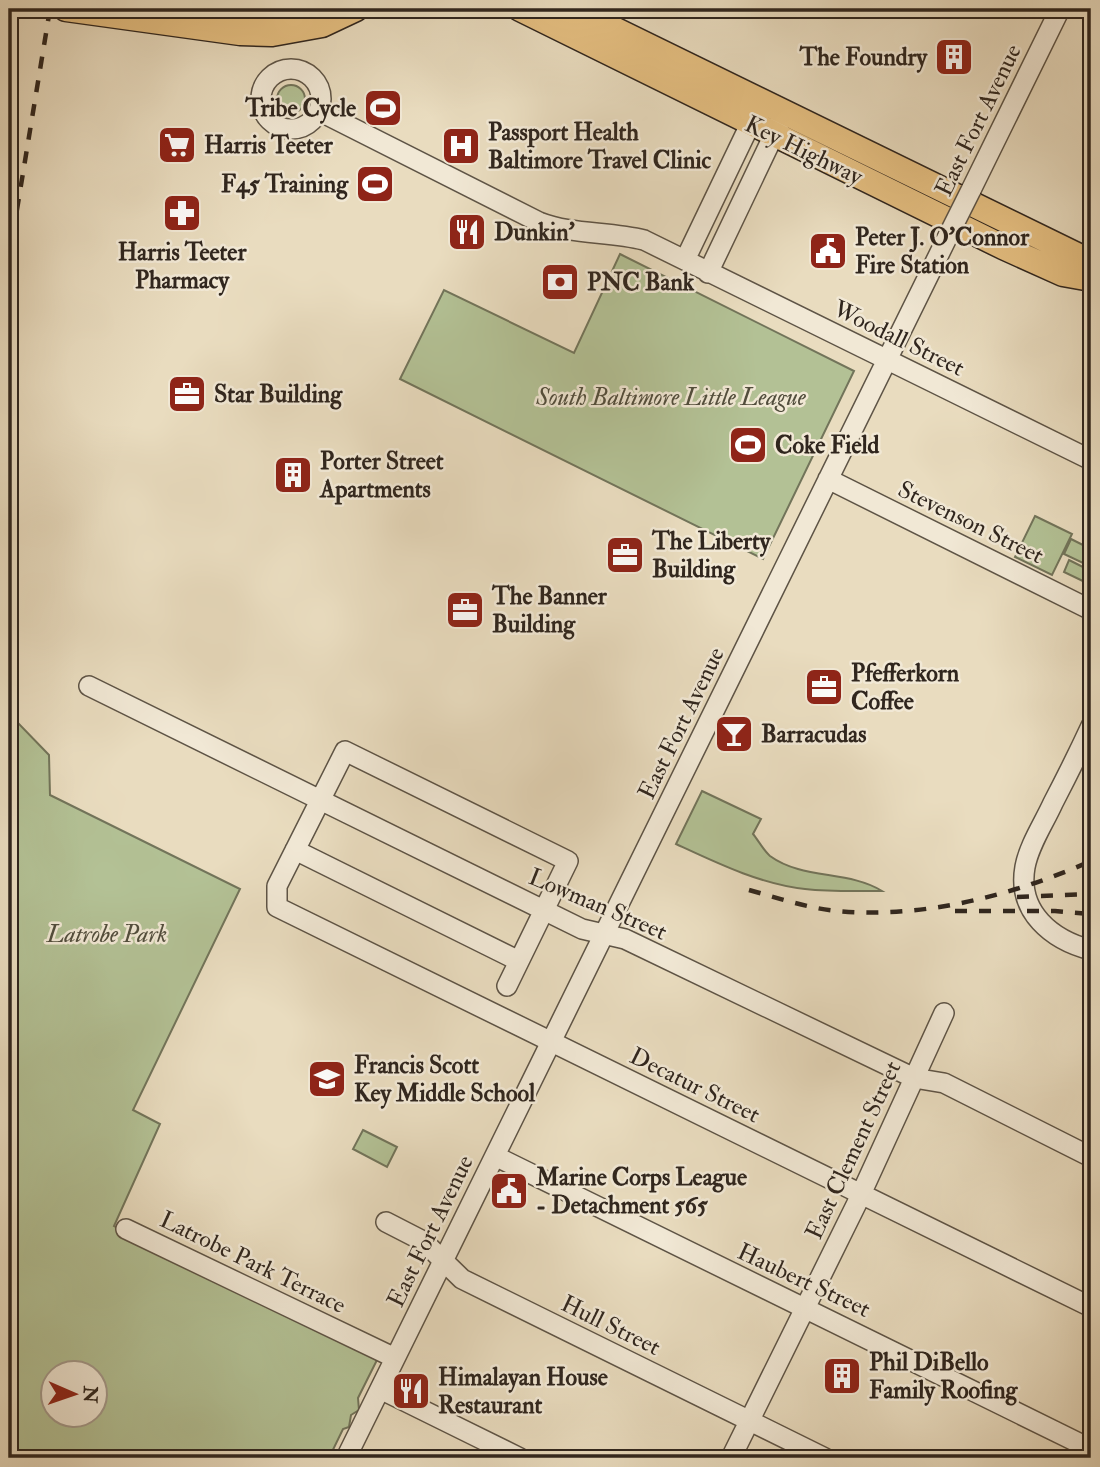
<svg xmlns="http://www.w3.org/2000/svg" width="1100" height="1467" viewBox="0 0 1100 1467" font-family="'IM FELL Double Pica',serif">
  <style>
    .green { fill: #b3c195; stroke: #72745a; stroke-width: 2; fill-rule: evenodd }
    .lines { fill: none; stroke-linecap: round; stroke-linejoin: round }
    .minor-casing { stroke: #5e5446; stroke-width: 22 }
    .major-casing { stroke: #30261e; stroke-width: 27 }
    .minor { stroke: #f1e8d5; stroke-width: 19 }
    .major { stroke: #e4be80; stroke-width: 24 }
    .rail { stroke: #30261e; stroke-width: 4.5; stroke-dasharray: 12 12; stroke-linecap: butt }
    .minor-bridge-casing { stroke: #5e5446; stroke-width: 22; stroke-linecap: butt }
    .minor-bridge { stroke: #f1e8d5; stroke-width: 19 }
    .labels { text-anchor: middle; stroke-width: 5; stroke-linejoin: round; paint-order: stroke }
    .poi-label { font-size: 24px; font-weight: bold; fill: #30261e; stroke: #f1e8d5; text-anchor: start }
    .street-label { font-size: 24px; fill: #30261e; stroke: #f1e8d5 }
    .park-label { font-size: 24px; font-style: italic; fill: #514d3c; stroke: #f1e8d5 }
  </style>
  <rect width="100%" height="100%" fill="#e9dcbf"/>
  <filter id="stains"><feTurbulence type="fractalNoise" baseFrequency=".00286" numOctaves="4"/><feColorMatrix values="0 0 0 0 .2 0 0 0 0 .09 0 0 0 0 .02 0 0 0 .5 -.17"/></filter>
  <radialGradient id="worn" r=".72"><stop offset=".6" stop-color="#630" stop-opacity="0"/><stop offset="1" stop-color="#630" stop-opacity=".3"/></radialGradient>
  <path class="green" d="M277 99a14 14 0 1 1 28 0a14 14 0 1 1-28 0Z
    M620,254L854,371L763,559L400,379L444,290L574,353Z
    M1035,516L1072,534L1052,575L1015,557Z
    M1071,539L1091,549L1085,564L1064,554Z
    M1069,560L1091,571L1087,583L1064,572Z
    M9,707L17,722L49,755L50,795L240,889L133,1110L160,1124L114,1226L378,1358L358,1398L359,1410L351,1415L349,1427L343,1429L329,1458H9ZM52,1372H94V1414H52Z
    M702,791L761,819L753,834C758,840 764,851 770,856C803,880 848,870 882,891C856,891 831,892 805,889C760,884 717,863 676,844Z
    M363,1130L397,1147L387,1167L353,1149Z"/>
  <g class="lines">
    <defs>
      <path id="minor" d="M261 99a30 30 0 1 1 60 0a30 30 0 1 1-60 0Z
        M319,111L539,222C572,235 609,231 644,240L1091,460
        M971,190L1060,9
        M685,260L756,112
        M708,273L780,122
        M828,479L1091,610
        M89,686L582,929L625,939L914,1078L944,1083L1091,1157
        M1091,726C1079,752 1066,778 1053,803C1044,823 1029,845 1025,867C1017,912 1052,940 1091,950
        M295,850L519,961
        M507,986L568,861L345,751L277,886V907L1091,1307
        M495,1156L1091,1449
        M386,1222L423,1241L462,1279L825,1458
        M126,1229L395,1358
        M380,1389L520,1458
        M346,1458L948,236
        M731,1458L856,1205L944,1013"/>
      <path id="major" d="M66,9L240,33L272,34L322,25L356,9
        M229,9L254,12L299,9
        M520,9L1003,247L1063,274L1091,279
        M573,9L1091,262"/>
    </defs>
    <use href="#minor" class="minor-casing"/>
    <use href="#major" class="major-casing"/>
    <use href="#minor" class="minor"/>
    <use href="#major" class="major"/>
    <path class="rail" d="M9,258L50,9
      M749,890C778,898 807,908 837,911C923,919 1014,895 1091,861
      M1017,897L1091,894
      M955,911H1055L1091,914"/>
    <defs>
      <path id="minor-bridge" d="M948,236L971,190"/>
    </defs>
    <use href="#minor-bridge" class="minor-bridge-casing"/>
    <use href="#minor-bridge" class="minor-bridge"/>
  </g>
  <defs>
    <symbol id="building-square" viewBox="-11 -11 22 22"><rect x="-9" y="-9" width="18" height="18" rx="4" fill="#8f2418" stroke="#f1e8d5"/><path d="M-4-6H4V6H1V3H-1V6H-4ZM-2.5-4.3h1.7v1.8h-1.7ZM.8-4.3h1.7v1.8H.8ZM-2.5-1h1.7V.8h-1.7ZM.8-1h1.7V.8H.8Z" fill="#fff"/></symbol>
    <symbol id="stadium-square" viewBox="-11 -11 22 22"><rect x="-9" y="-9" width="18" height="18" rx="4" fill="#8f2418" stroke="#f1e8d5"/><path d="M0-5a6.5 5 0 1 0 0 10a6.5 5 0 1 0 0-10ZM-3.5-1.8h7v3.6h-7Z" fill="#fff"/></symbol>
    <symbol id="supermarket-square" viewBox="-11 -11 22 22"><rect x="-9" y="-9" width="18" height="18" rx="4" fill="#8f2418" stroke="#f1e8d5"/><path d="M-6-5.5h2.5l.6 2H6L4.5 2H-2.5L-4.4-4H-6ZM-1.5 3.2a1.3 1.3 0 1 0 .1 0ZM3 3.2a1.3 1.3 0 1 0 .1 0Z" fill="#fff"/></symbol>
    <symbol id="hospital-square" viewBox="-11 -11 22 22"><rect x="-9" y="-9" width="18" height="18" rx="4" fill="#8f2418" stroke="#f1e8d5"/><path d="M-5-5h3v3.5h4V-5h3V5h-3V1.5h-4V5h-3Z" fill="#fff"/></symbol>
    <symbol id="pharmacy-square" viewBox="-11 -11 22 22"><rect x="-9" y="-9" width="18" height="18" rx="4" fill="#8f2418" stroke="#f1e8d5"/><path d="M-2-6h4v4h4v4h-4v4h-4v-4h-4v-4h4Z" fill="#fff"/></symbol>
    <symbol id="restaurant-square" viewBox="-11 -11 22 22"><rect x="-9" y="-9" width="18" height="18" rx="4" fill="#8f2418" stroke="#f1e8d5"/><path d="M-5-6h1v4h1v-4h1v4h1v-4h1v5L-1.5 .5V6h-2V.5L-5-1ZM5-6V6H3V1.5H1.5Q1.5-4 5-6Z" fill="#fff"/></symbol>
    <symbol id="civic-square" viewBox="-11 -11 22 22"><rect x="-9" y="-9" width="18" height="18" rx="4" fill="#8f2418" stroke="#f1e8d5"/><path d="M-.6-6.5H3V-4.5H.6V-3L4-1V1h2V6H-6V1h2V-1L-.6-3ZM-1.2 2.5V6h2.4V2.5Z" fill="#fff"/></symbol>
    <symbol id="bank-square" viewBox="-11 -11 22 22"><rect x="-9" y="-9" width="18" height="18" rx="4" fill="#8f2418" stroke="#f1e8d5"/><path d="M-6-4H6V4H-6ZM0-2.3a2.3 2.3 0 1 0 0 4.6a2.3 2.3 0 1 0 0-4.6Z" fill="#fff"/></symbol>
    <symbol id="office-square" viewBox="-11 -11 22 22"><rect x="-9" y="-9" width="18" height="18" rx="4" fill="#8f2418" stroke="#f1e8d5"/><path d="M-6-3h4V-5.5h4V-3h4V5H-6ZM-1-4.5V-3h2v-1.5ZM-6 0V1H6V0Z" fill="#fff"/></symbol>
    <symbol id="bar-square" viewBox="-11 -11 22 22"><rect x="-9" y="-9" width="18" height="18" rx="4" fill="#8f2418" stroke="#f1e8d5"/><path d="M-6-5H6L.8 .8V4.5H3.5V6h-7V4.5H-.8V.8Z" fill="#fff"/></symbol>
    <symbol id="school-square" viewBox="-11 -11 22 22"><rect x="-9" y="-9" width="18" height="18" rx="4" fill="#8f2418" stroke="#f1e8d5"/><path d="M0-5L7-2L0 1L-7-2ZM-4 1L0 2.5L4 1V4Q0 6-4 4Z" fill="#fff"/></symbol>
  </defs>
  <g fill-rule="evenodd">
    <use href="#building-square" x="932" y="35" width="44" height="44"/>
    <use href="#stadium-square" x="361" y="86" width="44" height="44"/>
    <use href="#supermarket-square" x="155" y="123" width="44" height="44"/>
    <use href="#hospital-square" x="439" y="124" width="44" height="44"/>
    <use href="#stadium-square" x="353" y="162" width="44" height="44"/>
    <use href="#pharmacy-square" x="160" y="191" width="44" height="44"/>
    <use href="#restaurant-square" x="445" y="210" width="44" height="44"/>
    <use href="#civic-square" x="806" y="229" width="44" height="44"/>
    <use href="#bank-square" x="538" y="260" width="44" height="44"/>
    <use href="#office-square" x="165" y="372" width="44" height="44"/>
    <use href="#stadium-square" x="726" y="423" width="44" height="44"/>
    <use href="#building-square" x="271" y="453" width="44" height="44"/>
    <use href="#office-square" x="603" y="533" width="44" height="44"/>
    <use href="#office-square" x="443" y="588" width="44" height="44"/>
    <use href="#office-square" x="802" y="665" width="44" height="44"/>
    <use href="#bar-square" x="712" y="712" width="44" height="44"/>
    <use href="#school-square" x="305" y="1057" width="44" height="44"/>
    <use href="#civic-square" x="487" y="1169" width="44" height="44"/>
    <use href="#building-square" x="820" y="1354" width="44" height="44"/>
    <use href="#restaurant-square" x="389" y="1369" width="44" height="44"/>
  </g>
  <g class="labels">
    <g class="poi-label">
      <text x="927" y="65" text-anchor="end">The Foundry</text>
      <text x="356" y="116" text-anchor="end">Tribe Cycle</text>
      <text x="488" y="140">Passport Health<tspan x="488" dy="28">Baltimore Travel Clinic</tspan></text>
      <text x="204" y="153">Harris Teeter</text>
      <text x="348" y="192" text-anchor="end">F45 Training</text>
      <text x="494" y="240">Dunkin'</text>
      <text x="855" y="245">Peter J. O'Connor<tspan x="855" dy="28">Fire Station</tspan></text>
      <text x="182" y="260" text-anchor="middle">Harris Teeter<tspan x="182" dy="28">Pharmacy</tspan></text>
      <text x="587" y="290">PNC Bank</text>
      <text x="214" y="402">Star Building</text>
      <text x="775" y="453">Coke Field</text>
      <text x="320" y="469">Porter Street<tspan x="320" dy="28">Apartments</tspan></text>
      <text x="652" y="549">The Liberty<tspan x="652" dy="28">Building</tspan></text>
      <text x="492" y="604">The Banner<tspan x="492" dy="28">Building</tspan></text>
      <text x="851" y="681">Pfefferkorn<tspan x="851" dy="28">Coffee</tspan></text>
      <text x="761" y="742">Barracudas</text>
      <text x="354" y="1073">Francis Scott<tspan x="354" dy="28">Key Middle School</tspan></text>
      <text x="536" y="1185">Marine Corps League<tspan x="536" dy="28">- Detachment 565</tspan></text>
      <text x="869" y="1370">Phil DiBello<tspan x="869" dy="28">Family Roofing</tspan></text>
      <text x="438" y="1385">Himalayan House<tspan x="438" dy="28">Restaurant</tspan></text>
    </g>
    <g class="street-label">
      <text transform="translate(978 120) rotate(-64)" y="8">East Fort Avenue</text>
      <text transform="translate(804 150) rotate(26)" y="8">Key Highway</text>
      <text transform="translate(899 338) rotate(26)" y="8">Woodall Street</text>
      <text transform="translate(971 522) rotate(26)" y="8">Stevenson Street</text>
      <text transform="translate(681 723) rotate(-64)" y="8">East Fort Avenue</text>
      <text transform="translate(598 904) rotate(23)" y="8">Lowman Street</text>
      <text transform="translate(695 1085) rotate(26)" y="8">Decatur Street</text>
      <text transform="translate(853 1150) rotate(-65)" y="8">East Clement Street</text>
      <text transform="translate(430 1231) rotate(-64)" y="8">East Fort Avenue</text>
      <text transform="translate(253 1262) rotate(26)" y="8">Latrobe Park Terrace</text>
      <text transform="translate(804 1280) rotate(25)" y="8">Haubert Street</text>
      <text transform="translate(611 1325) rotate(26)" y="8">Hull Street</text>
    </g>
    <g class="park-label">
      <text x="671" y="405">South Baltimore Little League</text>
      <text x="107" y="942">Latrobe Park</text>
    </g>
  </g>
  <rect width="1100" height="1467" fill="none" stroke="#e9dcbf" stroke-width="35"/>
  <rect x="10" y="10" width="1079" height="1446" fill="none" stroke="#30261e" stroke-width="3.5"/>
  <rect x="18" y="18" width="1065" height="1432" fill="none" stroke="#30261e" stroke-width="2"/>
  <g transform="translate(74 1394) rotate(92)"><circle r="33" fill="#f1e8d5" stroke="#a49a8c" stroke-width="2"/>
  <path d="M0-5L12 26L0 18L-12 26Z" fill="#8f2418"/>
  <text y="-10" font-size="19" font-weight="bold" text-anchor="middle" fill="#30261e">N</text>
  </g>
  <rect width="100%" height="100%" filter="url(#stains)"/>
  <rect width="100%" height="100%" fill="url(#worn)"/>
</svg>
